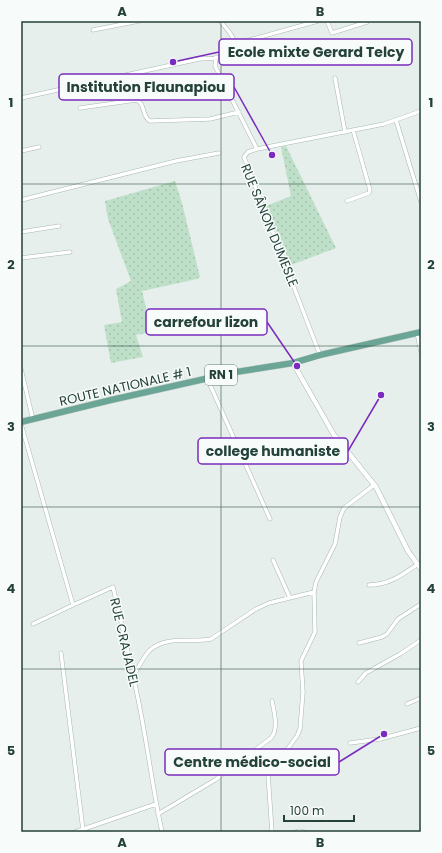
<svg xmlns="http://www.w3.org/2000/svg" width="442" height="853" viewBox="0 0 442 853" font-family="Poppins,sans-serif">
  <style>
    .grass { fill: url(#grass-dots) }
    .lines { fill: none; stroke-linecap: round; stroke-linejoin: round }
    .minor-casing { stroke: #a8b8b2; stroke-width: 4.5 }
    .tertiary-casing { stroke: #a8b8b2; stroke-width: 5.5 }
    .primary-casing { stroke: #c2cac8; stroke-width: 7 }
    .minor { stroke: #fff; stroke-width: 3.5 }
    .tertiary { stroke: #fff; stroke-width: 4.5 }
    .primary { stroke: #6aa596; stroke-width: 6 }
    .grid { fill: none; stroke: #24423a; stroke-width: 1; stroke-opacity: 0.55 }
    .labels { text-anchor: middle; stroke-width: 3; stroke-linejoin: round; paint-order: stroke }
    .shield { fill: #f7fbf9; stroke: #637a73; stroke-width: 1 }
    .shield-label { font-size: 12px; font-weight: bold; fill: #24423a }
    .street-label { font-size: 13px; fill: #24423a; stroke: #f7fbf9 }
    .leader { fill: none; stroke: #7b2cbf; stroke-width: 1.5 }
    .callout-dot { fill: #7b2cbf; stroke: #f7fbf9; stroke-width: 1.5 }
    .callout { fill: #f7fbf9; stroke: #7b2cbf; stroke-width: 1.5 }
    .callout-label { font-size: 14px; text-anchor: middle; font-weight: bold; fill: #24423a }
    .neatline { fill: none; stroke: #24423a; stroke-width: 1.5 }
    .grid-label { font-size: 13px; text-anchor: middle; font-weight: bold; fill: #24423a }
  </style>
  <defs>
    <pattern id="grass-dots" width="8" height="8" patternUnits="userSpaceOnUse"><rect width="8" height="8" fill="#bfe0c8"/><path d="M2 2h.1M6 6h.1" fill="none" stroke="#a4c1ad" stroke-width="1.8" stroke-linecap="round"/></pattern>
  </defs>
  <rect width="100%" height="100%" fill="#e6efeb"/>
  <path class="grass" d="M286,146L336,248L291,265L266,206L291,196L281,147Z
    M175,181L182,203L200,277L197,279L142,291L152,332L136,335L143,357L111,363L104,325L122,322L116,289L131,281L108,219L105,201Z"/>
  <g class="lines">
    <defs>
      <path id="minor" d="M327,21L332,33L367,22
        M93,30L139,21
        M235,44L318,21
        M216,57L215,66L257,149
        M335,78L345,132
        M21,98L199,59L233,57L237,54C238,41 228,30 220,21
        M80,108L136,100C146,103 141,116 150,121L210,119L239,112
        M396,120L421,202
        M21,151L39,147
        M21,200L176,161L219,153
        M347,201L369,193L370,190L353,130
        M21,232L59,226
        M21,258L70,252
        M417,333L421,352
        M320,355L244,157L248,152L257,149L384,124L421,111
        M21,369L33,420
        M207,378L270,519
        M21,424L73,605L113,587C121,622 130,658 137,694C147,740 152,786 162,832
        M273,560L290,598
        M369,585C389,585 402,575 418,564
        M33,624L73,605
        M359,643L382,637L387,634L398,619L421,604
        M61,653L83,830
        M133,677C138,668 143,657 150,650C167,635 192,643 211,639L256,609L269,603L314,592
        M358,682L366,673L400,654L421,640
        M407,704L421,698
        M350,743L380,739L421,728
        M158,814L215,780L271,738C279,729 274,711 272,701
        M75,832L156,804
        M272,832L268,774L286,751L297,736L300,729L303,692L301,661L315,632L314,592L316,582L335,544L340,517L344,508L348,505L374,485
        M296,832L299,831L304,832"/>
      <path id="tertiary" d="M293,363L334,435L376,487L408,551L421,569"/>
      <path id="primary" d="M21,422L111,400L236,372L293,363L320,355L421,332"/>
    </defs>
    <use href="#minor" class="minor-casing"/>
    <use href="#tertiary" class="tertiary-casing"/>
    <use href="#primary" class="primary-casing"/>
    <use href="#minor" class="minor"/>
    <use href="#tertiary" class="tertiary"/>
    <use href="#primary" class="primary"/>
  </g>
  <path class="grid" d="M221,21V832M21,184H421M21,346H421M21,507H421M21,669H421"/>
  <g class="labels">
    <rect class="shield" x="205" y="365" width="32" height="20" rx="3"/>
    <g class="shield-label">
      <text x="221" y="379">RN 1</text>
    </g>
    <g class="street-label">
      <text transform="translate(270 225) rotate(68)" y="5">RUE SÂNON DUMESLE</text>
      <text transform="translate(125 386) rotate(-13)" y="5">ROUTE NATIONALE # 1</text>
      <text transform="translate(125 642) rotate(77)" y="5">RUE CRAJADEL</text>
    </g>
  </g>
  <path class="leader" d="M173 62L219 52M272 155L234 87M297 366L267 322M381 395L348 451M384 734L339 762"/>
  <g class="callout-dot">
    <circle cx="173" cy="62" r="4"/>
    <circle cx="272" cy="155" r="4"/>
    <circle cx="297" cy="366" r="4"/>
    <circle cx="381" cy="395" r="4"/>
    <circle cx="384" cy="734" r="4"/>
  </g>
  <g class="callout">
    <rect x="219" y="39" width="193" height="26" rx="4"/>
    <rect x="59" y="74" width="175" height="26" rx="4"/>
    <rect x="146" y="309" width="121" height="26" rx="4"/>
    <rect x="198" y="438" width="150" height="26" rx="4"/>
    <rect x="165" y="749" width="174" height="26" rx="4"/>
  </g>
  <g class="callout-label">
    <text x="316" y="57">Ecole mixte Gerard Telcy</text>
    <text x="146" y="92">Institution Flaunapiou</text>
    <text x="206" y="327">carrefour lizon</text>
    <text x="273" y="456">college humaniste</text>
    <text x="252" y="767">Centre médico-social</text>
  </g>
  <rect width="442" height="853" fill="none" stroke="#f7fbf9" stroke-width="44"/>
  <path d="M284 815v6h70v-6" fill="none" stroke="#24423a" stroke-width="2"/>
  <text x="290" y="815" font-size="12" fill="#24423a" stroke="#f7fbf9" stroke-width="3" paint-order="stroke">100 m</text>
  <rect x="22" y="22" width="398" height="809" class="neatline"/>
  <g class="grid-label">
    <text x="122" y="16">A</text>
    <text x="320" y="16">B</text>
    <text x="11" y="107">1</text>
    <text x="431" y="107">1</text>
    <text x="11" y="269">2</text>
    <text x="431" y="269">2</text>
    <text x="11" y="431">3</text>
    <text x="431" y="431">3</text>
    <text x="11" y="593">4</text>
    <text x="431" y="593">4</text>
    <text x="11" y="755">5</text>
    <text x="431" y="755">5</text>
    <text x="122" y="847">A</text>
    <text x="320" y="847">B</text>
  </g>
</svg>
